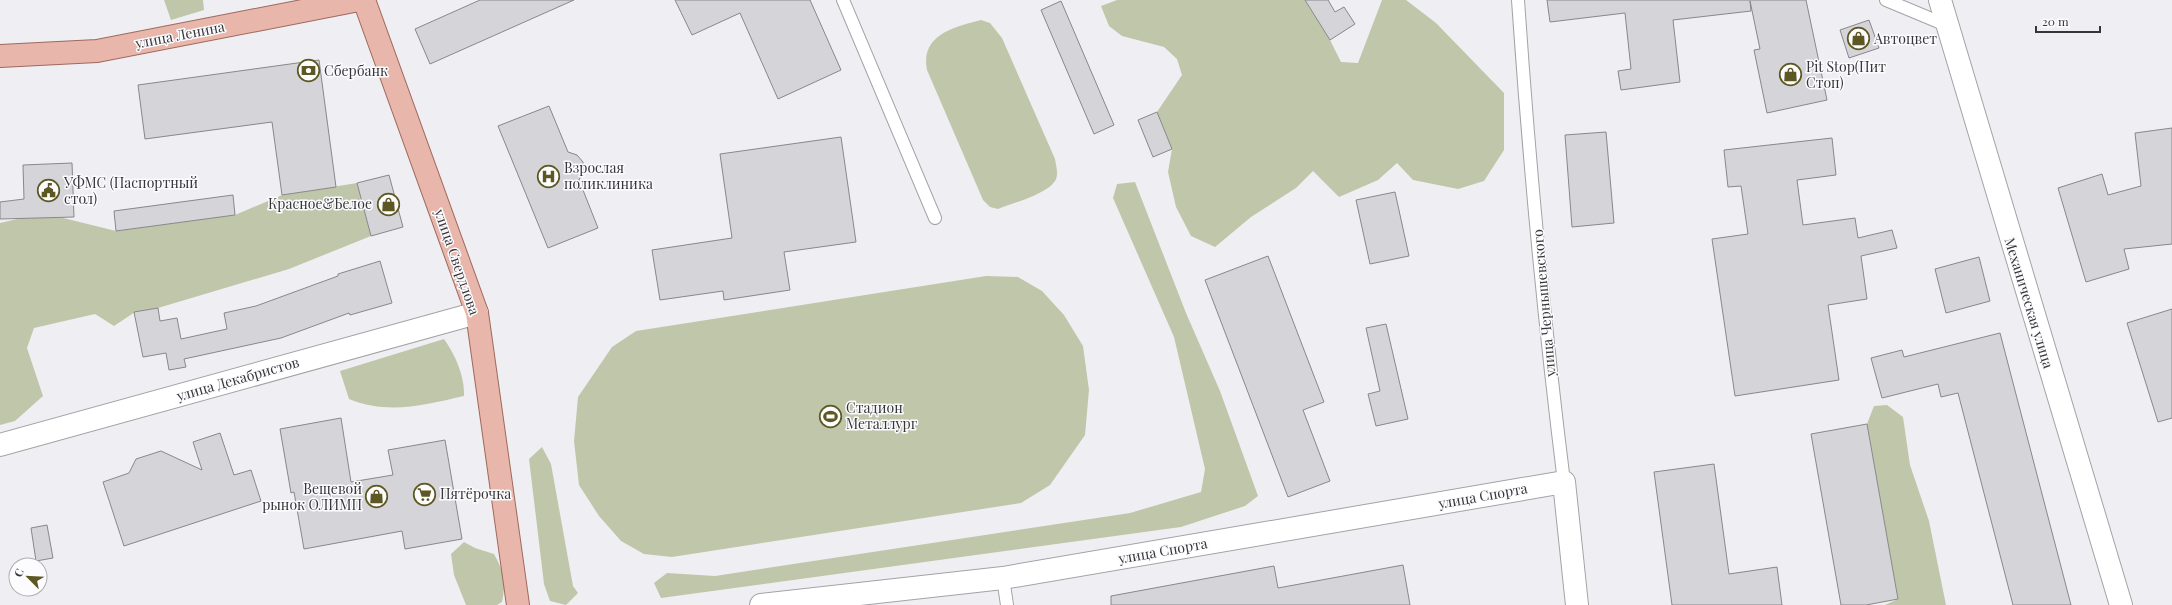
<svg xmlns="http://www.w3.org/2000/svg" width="2172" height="605" viewBox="0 0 2172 605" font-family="'Playfair Display',serif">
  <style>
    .green { fill: #c0c6a9 }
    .building { fill: #d5d5d9; stroke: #88888b }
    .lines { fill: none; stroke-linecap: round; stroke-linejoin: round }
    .service-casing { stroke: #a3a3a7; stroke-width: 14 }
    .minor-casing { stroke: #a3a3a7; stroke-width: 24 }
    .secondary-casing { stroke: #a3a3a7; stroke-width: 24 }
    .primary-casing { stroke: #9f695d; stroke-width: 24 }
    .service { stroke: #fff; stroke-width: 12 }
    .minor { stroke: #fff; stroke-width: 22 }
    .secondary { stroke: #fff; stroke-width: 22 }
    .primary { stroke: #e8b6aa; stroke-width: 22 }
    .labels { text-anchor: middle; stroke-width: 3; stroke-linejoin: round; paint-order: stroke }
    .street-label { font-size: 14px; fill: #363638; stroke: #fcfcff }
    .poi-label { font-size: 14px; fill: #363638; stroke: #fcfcff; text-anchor: start }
  </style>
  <rect width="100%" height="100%" fill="#efeff3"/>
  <path class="green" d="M164,0H203L204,10L171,20Z
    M1117,0H1305L1330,40L1341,62L1358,63L1382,0H1406L1436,23L1504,93V150L1484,181L1458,189L1413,180L1397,163L1378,180L1339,197L1313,171L1296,188L1251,217L1215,247L1191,236L1176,207L1168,172L1172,149L1157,112L1182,75L1177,59L1164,47L1122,36L1109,26L1101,6Z
    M981,20L990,23L1002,38L1055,159C1056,166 1059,175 1055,181C1047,194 1013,203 998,209L990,207L983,200L927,70C920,35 954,27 981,20Z
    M1135,182L1186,313L1220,391L1258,496L1245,506L1181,527L661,598L654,583L667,573L715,576L1130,513L1201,492L1205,469L1174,337L1113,198L1117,184Z
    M357,183L371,236L289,269L158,308L135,312L114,326L95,314L34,328L27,348L43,396L15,421L0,425V223L43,213L116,231L235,215L282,195Z
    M986,276L1018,277L1042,291L1064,315L1083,346L1089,390L1085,435L1050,485L1021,503L672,557L644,554L621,541L599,516L579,485L574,441L578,397L612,347L636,331Z
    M444,339C455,354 465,377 464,396C424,405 389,415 349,399L340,371Z
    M1887,405L1903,417L1910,465L1929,521L1946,605H1885L1898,599L1867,424L1874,406Z
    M542,447L551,464L573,586L578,593L566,605L550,601L544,584L529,459Z
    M464,542L475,548L494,554C504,572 506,582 502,602L497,605H466L454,575L451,554Z"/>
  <path class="building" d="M480,0H574L430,64L415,29Z
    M675,0H810L841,70L778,99L740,13L692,35Z
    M1305,0H1328L1335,12L1344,7L1355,24L1330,40Z
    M1547,0H1806L1827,100L1767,113L1754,50L1760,49L1750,1L1751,11L1673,20L1680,82L1621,90L1618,71L1631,69L1625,13L1550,22Z
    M1061,1L1114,125L1094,134L1041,10Z
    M1869,20L1879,48L1849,58L1840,30Z
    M319,60L336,187L282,195L272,122L145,139L138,85Z
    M549,106L568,152L577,155L583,162V170L579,180L598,228L548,248L498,126Z
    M1157,112L1172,149L1153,157L1138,120Z
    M2172,128V244L2124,249L2129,269L2086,282L2058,188L2102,174L2108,195L2141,186L2135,133Z
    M1606,132L1614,223L1572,227L1565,135Z
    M841,137L856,242L784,252L790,290L724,300L723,291L660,300L652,250L732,238L720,154Z
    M1832,138L1836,175L1797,180L1803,225L1855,218L1858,238L1892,230L1897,248L1861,256L1867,299L1828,305L1839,380L1735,396L1712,239L1748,234L1741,186L1728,187L1724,150Z
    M72,163L74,217L0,219V202L24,199L23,165Z
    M389,175L403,227L371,236L357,183Z
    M1395,192L1409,256L1370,264L1356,200Z
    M233,195L235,215L116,231L114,211Z
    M1268,256L1324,402L1303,410L1330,481L1288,497L1205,280Z
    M1979,257L1990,301L1946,313L1935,269Z
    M380,261L392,303L350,315L349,313L281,338L184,359L186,367L169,370L166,353L143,357L134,312L158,308L160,321L177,318L181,339L227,329L224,313L256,306L338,276V274Z
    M2172,309V418L2158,422L2127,323Z
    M1386,324L1408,419L1376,426L1368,394L1380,391L1366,328Z
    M2000,333L2012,379L2071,605H2013L1958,393L1941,397L1938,384L1882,398L1871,358L1902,350L1904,357Z
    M341,418L351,482L393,475L388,450L445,440L462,539L405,549L402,531L304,549L294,492L291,493L280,429Z
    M1867,424L1898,599L1866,605H1841L1811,434Z
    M220,433L234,475L251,470L261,501L124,546L103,482L129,473L136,459L161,451L202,470L193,442Z
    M1714,464L1729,574L1777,567L1782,605H1672L1654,472Z
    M47,525L53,558L36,561L31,528Z
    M1403,565L1410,605H1111V596L1274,566L1278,588Z"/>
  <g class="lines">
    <defs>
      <path id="service" d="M843,0L935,218
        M1518,0C1529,161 1544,322 1564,482
        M1886,0L1946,25
        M1003,578L1007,605"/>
      <path id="minor" d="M0,445L477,313
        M761,605L1003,578L1564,482L1577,605"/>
      <path id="secondary" d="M1940,0L2121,605"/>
      <path id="primary" d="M364,0L477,313L518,605
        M0,56L97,51L359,0"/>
    </defs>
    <use href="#service" class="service-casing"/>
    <use href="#minor" class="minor-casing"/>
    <use href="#secondary" class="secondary-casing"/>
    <use href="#primary" class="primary-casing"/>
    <use href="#service" class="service"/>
    <use href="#minor" class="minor"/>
    <use href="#secondary" class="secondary"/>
    <use href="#primary" class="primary"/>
  </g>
  <defs>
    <symbol id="shop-ring" viewBox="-11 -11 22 22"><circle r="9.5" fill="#fcfcff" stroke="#5d5723" stroke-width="1.5"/><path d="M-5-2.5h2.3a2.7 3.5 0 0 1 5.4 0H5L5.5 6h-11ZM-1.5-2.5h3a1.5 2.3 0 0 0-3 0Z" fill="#5d5723"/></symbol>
    <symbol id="bank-ring" viewBox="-11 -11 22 22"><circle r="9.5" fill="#fcfcff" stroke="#5d5723" stroke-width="1.5"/><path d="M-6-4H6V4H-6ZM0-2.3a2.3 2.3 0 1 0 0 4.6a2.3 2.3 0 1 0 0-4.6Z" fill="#5d5723"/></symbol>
    <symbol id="hospital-ring" viewBox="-11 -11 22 22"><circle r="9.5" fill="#fcfcff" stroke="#5d5723" stroke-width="1.5"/><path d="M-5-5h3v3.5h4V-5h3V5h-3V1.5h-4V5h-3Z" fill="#5d5723"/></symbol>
    <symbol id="civic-ring" viewBox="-11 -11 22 22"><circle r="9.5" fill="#fcfcff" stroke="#5d5723" stroke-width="1.5"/><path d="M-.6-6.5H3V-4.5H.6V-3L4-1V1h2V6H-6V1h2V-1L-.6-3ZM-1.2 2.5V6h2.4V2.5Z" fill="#5d5723"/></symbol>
    <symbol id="stadium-ring" viewBox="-11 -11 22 22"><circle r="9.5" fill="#fcfcff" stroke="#5d5723" stroke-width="1.5"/><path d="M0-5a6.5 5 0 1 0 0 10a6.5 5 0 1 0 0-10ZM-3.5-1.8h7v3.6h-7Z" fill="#5d5723"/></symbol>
    <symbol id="supermarket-ring" viewBox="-11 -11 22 22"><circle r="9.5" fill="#fcfcff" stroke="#5d5723" stroke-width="1.5"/><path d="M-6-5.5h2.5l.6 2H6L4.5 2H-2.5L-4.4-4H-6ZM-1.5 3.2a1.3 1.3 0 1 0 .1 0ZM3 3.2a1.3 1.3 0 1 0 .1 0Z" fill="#5d5723"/></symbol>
  </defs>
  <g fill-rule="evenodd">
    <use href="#shop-ring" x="1846" y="26" width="25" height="25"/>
    <use href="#bank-ring" x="296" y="58" width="25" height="25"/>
    <use href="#shop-ring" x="1778" y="62" width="25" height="25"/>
    <use href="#hospital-ring" x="536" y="164" width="25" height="25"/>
    <use href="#civic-ring" x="36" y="178" width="25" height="25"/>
    <use href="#shop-ring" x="376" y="192" width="25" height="25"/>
    <use href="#stadium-ring" x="818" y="404" width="25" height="25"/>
    <use href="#supermarket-ring" x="412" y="482" width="25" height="25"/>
    <use href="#shop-ring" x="364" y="484" width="25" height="25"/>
  </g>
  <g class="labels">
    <g class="street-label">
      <text transform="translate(180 35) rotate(-11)" y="5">улица Ленина</text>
      <text transform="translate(457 262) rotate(71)" y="5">улица Свердлова</text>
      <text transform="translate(1544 303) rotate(-95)" y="5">улица Чернышевского</text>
      <text transform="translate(2029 303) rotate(73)" y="5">Механическая улица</text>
      <text transform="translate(238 379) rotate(-16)" y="5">улица Декабристов</text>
      <text transform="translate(1483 496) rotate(-10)" y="5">улица Спорта</text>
      <text transform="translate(1163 551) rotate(-10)" y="5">улица Спорта</text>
    </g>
    <g class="poi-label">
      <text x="1874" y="44">Автоцвет</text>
      <text x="1806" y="72">Pit Stop(Пит<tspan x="1806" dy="16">Стоп)</tspan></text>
      <text x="324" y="76">Сбербанк</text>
      <text x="564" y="173">Взрослая<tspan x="564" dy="16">поликлиника</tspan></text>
      <text x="64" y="188">УФМС (Паспортный<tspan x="64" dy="16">стол)</tspan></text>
      <text x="372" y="209" text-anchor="end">Красное&amp;Белое</text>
      <text x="846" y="413">Стадион<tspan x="846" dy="16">Металлург</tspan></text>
      <text x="362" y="494" text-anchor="end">Вещевой<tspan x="362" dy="16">рынок ОЛИМП</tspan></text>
      <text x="440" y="499">Пятёрочка</text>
    </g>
  </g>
  <g transform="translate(28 577) rotate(294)"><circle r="19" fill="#fcfcff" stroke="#adadaf"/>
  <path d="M0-3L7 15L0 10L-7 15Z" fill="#5d5723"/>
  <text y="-6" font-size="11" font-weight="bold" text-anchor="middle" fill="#363638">С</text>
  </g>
  <path d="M2036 26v6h64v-6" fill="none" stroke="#363638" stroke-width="2"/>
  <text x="2042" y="26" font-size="12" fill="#363638" stroke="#fcfcff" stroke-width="3" paint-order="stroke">20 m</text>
</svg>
